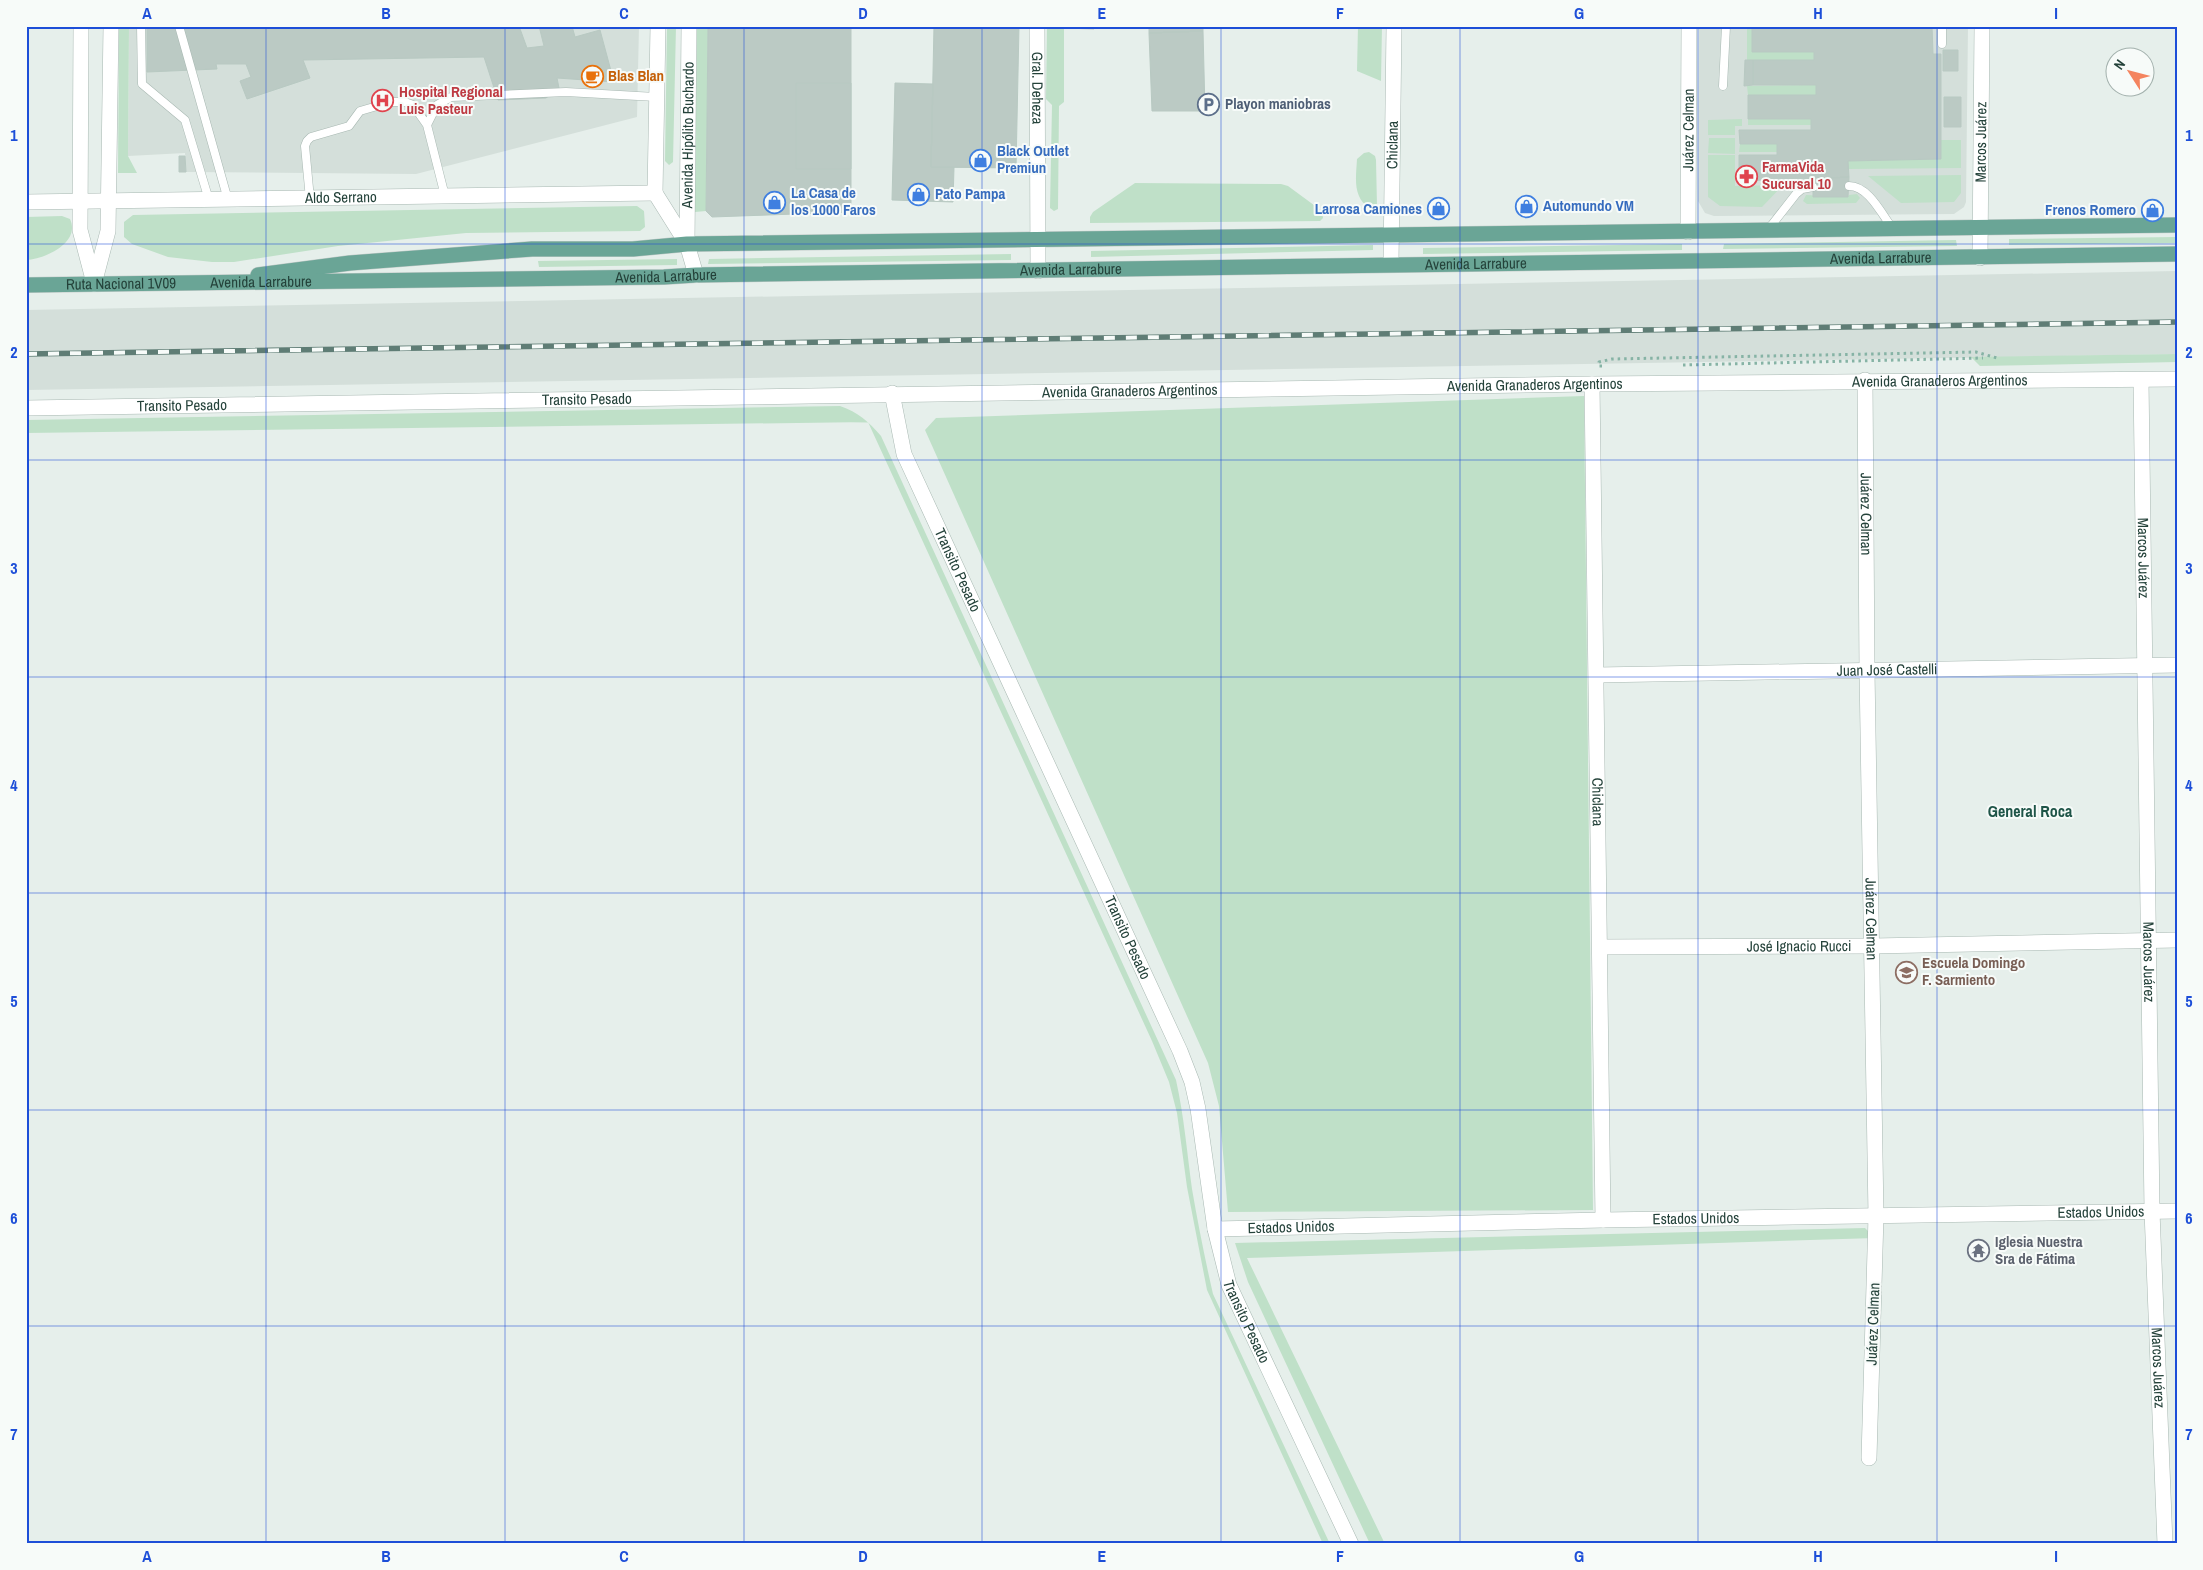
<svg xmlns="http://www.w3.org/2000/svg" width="2203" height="1570" viewBox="0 0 2203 1570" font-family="'Archivo Narrow',sans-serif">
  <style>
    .built { fill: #d4dfda }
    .green { fill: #bfe0c8 }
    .building { fill: #bbcac4; stroke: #b8c9c2 }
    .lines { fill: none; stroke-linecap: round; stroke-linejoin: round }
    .lane-casing { stroke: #a8b8b2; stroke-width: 9 }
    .street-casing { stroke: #a8b8b2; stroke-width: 16 }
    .primary-casing { stroke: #c2cac8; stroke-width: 16 }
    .path { stroke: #86b3a5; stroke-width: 3; stroke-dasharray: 2.5 4; stroke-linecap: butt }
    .lane { stroke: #fff; stroke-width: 8 }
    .street { stroke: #fff; stroke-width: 15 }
    .primary { stroke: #6aa596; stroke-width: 15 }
    .rail-casing { stroke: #5f7d75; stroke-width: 5.5 }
    .rail { stroke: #f7fbf9; stroke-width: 4; stroke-dasharray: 11; stroke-linecap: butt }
    .grid { fill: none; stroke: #1d4ed8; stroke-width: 1; stroke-opacity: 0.55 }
    .labels { text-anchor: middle; stroke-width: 4; stroke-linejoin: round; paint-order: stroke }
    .food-label { font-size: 15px; font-weight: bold; fill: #c56008; stroke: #f7fbf9; text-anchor: start }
    .street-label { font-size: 15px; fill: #24423a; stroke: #f7fbf9 }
    .health-label { font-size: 15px; font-weight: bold; fill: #be3a42; stroke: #f7fbf9; text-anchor: start }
    .service-label { font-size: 15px; font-weight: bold; fill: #4e5e75; stroke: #f7fbf9; text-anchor: start }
    .shop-label { font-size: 15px; font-weight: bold; fill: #366cbe; stroke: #f7fbf9; text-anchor: start }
    .education-label { font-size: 15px; font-weight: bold; fill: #785e54; stroke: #f7fbf9; text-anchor: start }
    .worship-label { font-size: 15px; font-weight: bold; fill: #5b616d; stroke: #f7fbf9; text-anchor: start }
    .neighbourhood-label { font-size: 16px; font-weight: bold; fill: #1f5548; stroke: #f7fbf9 }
    .neatline { fill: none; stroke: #1d4ed8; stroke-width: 2 }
    .grid-label { font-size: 16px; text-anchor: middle; font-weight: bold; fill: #1d4ed8 }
  </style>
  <rect width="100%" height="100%" fill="#e6efeb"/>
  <path class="built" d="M129,26H639L637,117L416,174L186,172L185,153L128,156Z
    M1699,26H1968L1966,202L1964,207L1954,214L1714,216L1705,213L1698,201Z
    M2177,271V354L26,390V310Z"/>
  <path class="green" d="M119,26H129L128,156L137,173H118Z
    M667,26H676L673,162L669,165L665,161Z
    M697,26H708L706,211L695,212Z
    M1047,26H1064V102L1059,106L1058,209L1054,211L1050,208L1052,105L1046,99Z
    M1358,26H1382L1381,81L1357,71Z
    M1747,26H1752V52H1814V60H1747Z
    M1816,85V95H1748L1747,86Z
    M1742,119V126H1735V135H1708V120Z
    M1748,119H1811V125H1748Z
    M1709,138H1735V154L1708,153Z
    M1941,140H1961V168L1848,169V161L1941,159Z
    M1740,144H1777V152H1739Z
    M1369,152L1375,156L1376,160L1377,206L1371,209C1352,198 1356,178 1357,159L1364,153Z
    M1708,155H1735V186L1783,185L1762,207L1720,206L1708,197Z
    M1961,175V193L1954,202L1901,203L1868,176Z
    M1135,183L1281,184L1288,186L1322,211L1323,218L1320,221L1090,223V217L1093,212Z
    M1857,194L1860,198L1856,203L1807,204L1803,201L1806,195L1848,197L1849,195Z
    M637,206L644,211L645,227L640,231L466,233L338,246L234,262H212L168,257L132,244L124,237V222L133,215Z
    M62,216L70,219C81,243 45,259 26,260V217Z
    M2177,237V243L2009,245V239Z
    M1956,240L1957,246L1723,249L1724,244Z
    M1682,244V250L1423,254V248Z
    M1373,245V250L1091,257V251Z
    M1011,254V260L708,264L709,259Z
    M677,259V265L539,267L538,261Z
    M2177,354V362L1980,366L1971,357Z
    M1584,396L1593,1210L1228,1212L1219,1106L1208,1063L925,430L936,418Z
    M840,406C858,412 869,422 881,436L1176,1080C1184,1116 1187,1152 1192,1189C1198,1224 1205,1259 1213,1294L1330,1544H1323L1207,1290L1187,1187L1177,1113L1169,1082L1152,1041L868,422L26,433V420Z
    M1865,1228L1875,1238L1247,1258L1385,1544H1370L1248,1282L1235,1243Z"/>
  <path class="building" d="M147,26H519L527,48L544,46L539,26H572L575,37L600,30L614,82L557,78L559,88L546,98L498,100L484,57L303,60L310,78L247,99L240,81L251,77L246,64H216L217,69L147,72Z
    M708,26H851V212L712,217L706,211Z
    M934,26H1019L1016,168L931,167Z
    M1064,26H1094V29L1064,28Z
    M1149,26H1203V31L1149,33Z
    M1752,26H1932L1933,54H1941V159L1848,161L1849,177L1739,181V155H1777V144H1740L1739,130H1811V119H1748V95H1816V85H1753V60H1814V52H1752Z
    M1203,31L1205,111H1152L1149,33Z
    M1943,50H1958V71H1943Z
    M1745,60H1753V85L1744,86Z
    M796,83H851V169H796Z
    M895,83L933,84L931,167H954L953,202L892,200Z
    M1944,97H1961V127H1944Z
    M179,156H185L186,172H179Z
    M1849,177L1848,197H1813V179Z"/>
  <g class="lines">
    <defs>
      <path id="lane" d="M141,26L142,84L185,120L209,200
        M179,26L228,200
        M1942,44V26
        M1723,86L1726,26
        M427,125L437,105L451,97L566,92L656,97
        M1849,186C1869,186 1882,215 1893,229
        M310,199L305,146L307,141L311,137L349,126L360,111L391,102H405L413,105L427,125L445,196
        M1767,231L1796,194L1802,189L1813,187"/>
      <g id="street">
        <path d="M81,26L80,230L94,283"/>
        <path id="s1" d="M1037,26L1038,271"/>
        <path d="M655,193L658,26"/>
        <path d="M655,193L687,244L696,275"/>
        <path id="s2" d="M26,202L655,193"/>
        <path id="s3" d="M1688,232L1689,26"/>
        <path id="s4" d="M687,244L689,26"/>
        <path id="s5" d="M1980,258L1982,26"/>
        <path id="s6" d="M1391,264L1394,26"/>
        <path d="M94,284L108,231L111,26"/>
        <path id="s7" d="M1865,380L1867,671L1876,1216L1869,1458"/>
        <path id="s8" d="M2141,380L2152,1211L2165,1544"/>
        <path id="s9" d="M1592,384L1603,1220"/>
        <path id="s10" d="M892,393L904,454L1180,1051L1192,1082L1198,1109L1215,1229L1229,1285L1351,1544"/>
        <path id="s11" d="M26,408L1592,384L2177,379"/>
        <path id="s12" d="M1597,675L2177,665"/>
        <path id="s13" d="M1600,947L1873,946L2177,940"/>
        <path id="s14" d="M1215,1229L1603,1220L2177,1211"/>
      </g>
      <g id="primary">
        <path d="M258,275L350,263L532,249H633L687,244L2177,225"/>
        <path id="s15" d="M26,285L664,277L696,275L2177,254"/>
      </g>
    </defs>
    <use href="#lane" class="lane-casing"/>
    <use href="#street" class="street-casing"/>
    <use href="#primary" class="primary-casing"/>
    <path class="path" d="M1683,365L1983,358
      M1602,366H1599V362L1612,359L1976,352L1997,358"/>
    <use href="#lane" class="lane"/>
    <use href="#street" class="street"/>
    <use href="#primary" class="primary"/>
    <defs>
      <path id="rail" d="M26,354L2177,322"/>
    </defs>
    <use href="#rail" class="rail-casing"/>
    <use href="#rail" class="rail"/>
  </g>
  <path class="grid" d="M266,26V1544M505,26V1544M744,26V1544M982,26V1544M1221,26V1544M1460,26V1544M1698,26V1544M1937,26V1544M26,244H2177M26,460H2177M26,677H2177M26,893H2177M26,1110H2177M26,1326H2177"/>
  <defs>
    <symbol id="cafe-ring" viewBox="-11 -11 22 22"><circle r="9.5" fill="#f7fbf9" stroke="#e8710a" stroke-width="1.5"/><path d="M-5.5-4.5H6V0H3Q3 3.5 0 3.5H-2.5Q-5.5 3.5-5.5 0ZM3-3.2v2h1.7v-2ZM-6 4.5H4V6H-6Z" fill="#e8710a"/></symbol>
    <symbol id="hospital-ring" viewBox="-11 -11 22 22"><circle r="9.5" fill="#f7fbf9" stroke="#e0444e" stroke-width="1.5"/><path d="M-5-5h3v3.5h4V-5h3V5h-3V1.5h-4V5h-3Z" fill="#e0444e"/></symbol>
    <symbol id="parking-ring" viewBox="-11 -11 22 22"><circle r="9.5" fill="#f7fbf9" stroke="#5c6f8a" stroke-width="1.5"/><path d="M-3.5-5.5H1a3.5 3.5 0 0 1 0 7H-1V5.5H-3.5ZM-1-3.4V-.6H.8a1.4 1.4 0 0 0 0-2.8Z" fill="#5c6f8a"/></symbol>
    <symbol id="shop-ring" viewBox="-11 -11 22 22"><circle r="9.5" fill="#f7fbf9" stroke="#3f7fe0" stroke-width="1.5"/><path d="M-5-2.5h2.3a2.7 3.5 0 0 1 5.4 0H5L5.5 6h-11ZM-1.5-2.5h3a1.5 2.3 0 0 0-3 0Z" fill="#3f7fe0"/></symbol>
    <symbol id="pharmacy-ring" viewBox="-11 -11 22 22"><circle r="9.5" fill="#f7fbf9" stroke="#e0444e" stroke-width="1.5"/><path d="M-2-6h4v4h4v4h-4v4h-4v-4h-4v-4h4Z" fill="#e0444e"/></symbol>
    <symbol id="school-ring" viewBox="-11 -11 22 22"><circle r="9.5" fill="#f7fbf9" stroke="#8d6e63" stroke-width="1.5"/><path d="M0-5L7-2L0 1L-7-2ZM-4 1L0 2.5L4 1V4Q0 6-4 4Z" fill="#8d6e63"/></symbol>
    <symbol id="temple-ring" viewBox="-11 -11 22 22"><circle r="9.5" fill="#f7fbf9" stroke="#6b7280" stroke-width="1.5"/><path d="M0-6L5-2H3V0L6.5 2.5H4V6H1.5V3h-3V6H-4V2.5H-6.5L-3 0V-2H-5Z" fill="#6b7280"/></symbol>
  </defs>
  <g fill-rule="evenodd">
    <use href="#cafe-ring" x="580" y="64" width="25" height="25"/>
    <use href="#hospital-ring" x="370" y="88" width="25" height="25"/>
    <use href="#parking-ring" x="1196" y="92" width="25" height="25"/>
    <use href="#shop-ring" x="968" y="148" width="25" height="25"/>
    <use href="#pharmacy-ring" x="1734" y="164" width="25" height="25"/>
    <use href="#shop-ring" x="906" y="182" width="25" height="25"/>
    <use href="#shop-ring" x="762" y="190" width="25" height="25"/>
    <use href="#shop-ring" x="1514" y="194" width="25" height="25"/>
    <use href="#shop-ring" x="1426" y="196" width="25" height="25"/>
    <use href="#shop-ring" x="2140" y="198" width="25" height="25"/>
    <use href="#school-ring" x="1894" y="960" width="25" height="25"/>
    <use href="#temple-ring" x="1966" y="1238" width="25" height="25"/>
  </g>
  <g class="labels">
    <g class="food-label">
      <text x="608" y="81">Blas Blan</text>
    </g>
    <g class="street-label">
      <text dy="5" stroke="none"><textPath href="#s1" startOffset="62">Gral. Deheza</textPath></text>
      <text dy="5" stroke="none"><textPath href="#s3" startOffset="102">Juárez Celman</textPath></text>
      <text dy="5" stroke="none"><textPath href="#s4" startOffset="109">Avenida Hipólito Buchardo</textPath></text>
      <text dy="5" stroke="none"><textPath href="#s5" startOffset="116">Marcos Juárez</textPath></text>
      <text dy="5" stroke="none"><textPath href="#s6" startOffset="119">Chiclana</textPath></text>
      <text dy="5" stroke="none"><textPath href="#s2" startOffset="315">Aldo Serrano</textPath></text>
      <text dy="5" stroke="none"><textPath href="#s15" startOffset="1855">Avenida Larrabure</textPath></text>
      <text dy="5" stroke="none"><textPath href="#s15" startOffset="1450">Avenida Larrabure</textPath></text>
      <text dy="5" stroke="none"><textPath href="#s15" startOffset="1045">Avenida Larrabure</textPath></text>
      <text dy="5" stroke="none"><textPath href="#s15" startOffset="640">Avenida Larrabure</textPath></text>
      <text dy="5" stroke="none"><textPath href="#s15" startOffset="235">Avenida Larrabure</textPath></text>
      <text dy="5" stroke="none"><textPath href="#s15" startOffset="95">Ruta Nacional 1V09</textPath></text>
      <text dy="5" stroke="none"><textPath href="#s11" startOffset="1914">Avenida Granaderos Argentinos</textPath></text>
      <text dy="5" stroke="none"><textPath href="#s11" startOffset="1509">Avenida Granaderos Argentinos</textPath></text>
      <text dy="5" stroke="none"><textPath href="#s11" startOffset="1104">Avenida Granaderos Argentinos</textPath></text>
      <text dy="5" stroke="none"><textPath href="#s11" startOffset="561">Transito Pesado</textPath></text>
      <text dy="5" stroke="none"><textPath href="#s11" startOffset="156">Transito Pesado</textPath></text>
      <text dy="5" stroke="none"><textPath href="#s7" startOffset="134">Juárez Celman</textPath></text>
      <text dy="5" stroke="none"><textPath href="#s8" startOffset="178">Marcos Juárez</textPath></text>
      <text dy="5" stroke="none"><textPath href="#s10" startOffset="190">Transito Pesado</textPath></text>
      <text dy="5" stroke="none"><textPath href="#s12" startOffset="290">Juan José Castelli</textPath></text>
      <text dy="5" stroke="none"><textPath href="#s9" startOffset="418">Chiclana</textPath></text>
      <text dy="5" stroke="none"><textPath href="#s7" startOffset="539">Juárez Celman</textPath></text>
      <text dy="5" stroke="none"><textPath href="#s10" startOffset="595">Transito Pesado</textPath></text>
      <text dy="5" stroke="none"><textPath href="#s13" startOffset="199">José Ignacio Rucci</textPath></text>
      <text dy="5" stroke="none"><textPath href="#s8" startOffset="582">Marcos Juárez</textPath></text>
      <text dy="5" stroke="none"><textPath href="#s14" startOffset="886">Estados Unidos</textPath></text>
      <text dy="5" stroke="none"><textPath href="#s14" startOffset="481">Estados Unidos</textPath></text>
      <text dy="5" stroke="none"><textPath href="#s14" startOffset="76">Estados Unidos</textPath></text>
      <text dy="5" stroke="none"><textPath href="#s10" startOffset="1000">Transito Pesado</textPath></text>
      <text transform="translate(1873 1324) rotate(-88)" y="5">Juárez Celman</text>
      <text dy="5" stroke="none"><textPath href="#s8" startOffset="988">Marcos Juárez</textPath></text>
    </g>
    <g class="health-label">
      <text x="399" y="97">Hospital Regional<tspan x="399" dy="17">Luis Pasteur</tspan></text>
      <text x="1762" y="172">FarmaVida<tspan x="1762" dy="17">Sucursal 10</tspan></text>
    </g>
    <g class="service-label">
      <text x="1225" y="109">Playon maniobras</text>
    </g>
    <g class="shop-label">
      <text x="997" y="156">Black Outlet<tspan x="997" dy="17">Premiun</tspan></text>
      <text x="791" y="198">La Casa de<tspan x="791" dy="17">los 1000 Faros</tspan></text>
      <text x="935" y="199">Pato Pampa</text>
      <text x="1543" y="211">Automundo VM</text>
      <text x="1422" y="214" text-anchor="end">Larrosa Camiones</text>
      <text x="2136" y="215" text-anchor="end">Frenos Romero</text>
    </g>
    <g class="education-label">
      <text x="1922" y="968">Escuela Domingo<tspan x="1922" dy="17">F. Sarmiento</tspan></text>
    </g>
    <g class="worship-label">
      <text x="1995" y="1247">Iglesia Nuestra<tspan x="1995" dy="17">Sra de Fátima</tspan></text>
    </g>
    <g class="neighbourhood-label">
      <text x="2030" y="817">General Roca</text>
    </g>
  </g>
  <rect width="2203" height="1570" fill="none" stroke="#f7fbf9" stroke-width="55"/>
  <g transform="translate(2130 72) rotate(306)"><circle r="24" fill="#f7fbf9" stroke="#a3b1ad"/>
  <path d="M0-4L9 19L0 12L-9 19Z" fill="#f4845f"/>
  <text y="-8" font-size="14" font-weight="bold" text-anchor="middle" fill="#24423a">N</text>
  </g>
  <rect x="28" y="28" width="2148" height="1514" class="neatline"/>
  <g class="grid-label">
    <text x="147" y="19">A</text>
    <text x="386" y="19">B</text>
    <text x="624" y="19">C</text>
    <text x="863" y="19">D</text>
    <text x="1102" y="19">E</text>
    <text x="1340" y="19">F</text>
    <text x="1579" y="19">G</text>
    <text x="1818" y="19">H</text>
    <text x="2056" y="19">I</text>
    <text x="14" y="141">1</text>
    <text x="2189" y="141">1</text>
    <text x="14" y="358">2</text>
    <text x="2189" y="358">2</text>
    <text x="14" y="574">3</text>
    <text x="2189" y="574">3</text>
    <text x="14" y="791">4</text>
    <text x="2189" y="791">4</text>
    <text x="14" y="1007">5</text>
    <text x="2189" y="1007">5</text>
    <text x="14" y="1224">6</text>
    <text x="2189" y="1224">6</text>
    <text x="14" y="1440">7</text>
    <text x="2189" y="1440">7</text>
    <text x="147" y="1562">A</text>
    <text x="386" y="1562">B</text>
    <text x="624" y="1562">C</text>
    <text x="863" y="1562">D</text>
    <text x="1102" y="1562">E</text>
    <text x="1340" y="1562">F</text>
    <text x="1579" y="1562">G</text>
    <text x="1818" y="1562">H</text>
    <text x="2056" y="1562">I</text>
  </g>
</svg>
